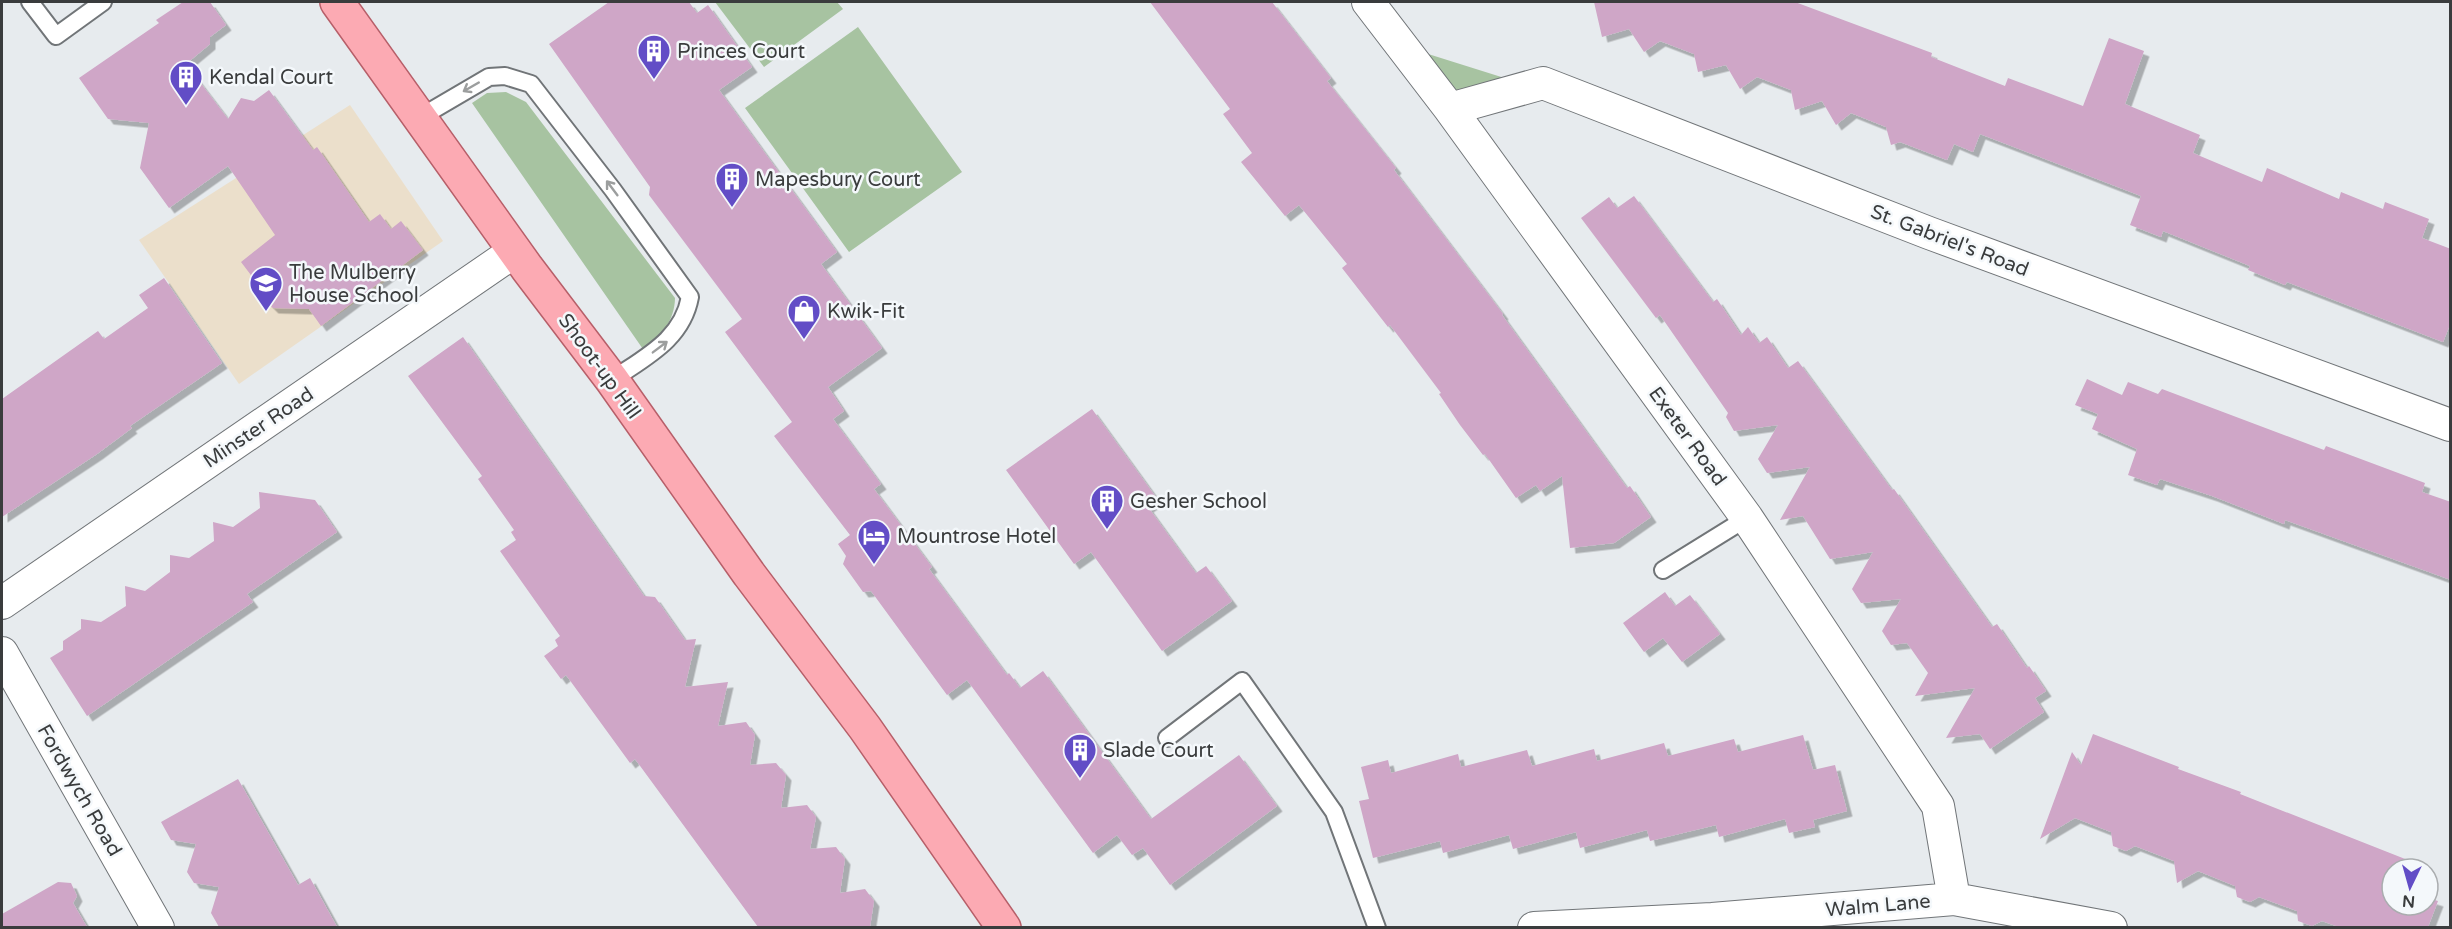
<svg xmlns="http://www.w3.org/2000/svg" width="2452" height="929" viewBox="0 0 2452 929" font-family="'Varela Round',sans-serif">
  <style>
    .education { fill: #ebdfcb }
    .green { fill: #a7c3a1 }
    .building { fill: #cfa6c7; filter: url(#shadow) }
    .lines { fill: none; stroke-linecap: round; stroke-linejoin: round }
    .service-casing { stroke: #717578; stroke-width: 20 }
    .minor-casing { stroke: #717578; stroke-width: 34 }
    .primary-casing { stroke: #b75f69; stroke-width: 36 }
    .service { stroke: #fff; stroke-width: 16 }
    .minor { stroke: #fff; stroke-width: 32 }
    .primary { stroke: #fcaab3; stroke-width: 33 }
    .oneway { stroke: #9c9e9e }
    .labels { text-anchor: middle; stroke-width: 5; stroke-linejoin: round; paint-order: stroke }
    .poi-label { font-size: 20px; fill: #3a3c3d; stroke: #f4f8fb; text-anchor: start }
    .street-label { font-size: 20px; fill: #3a3c3d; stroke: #f4f8fb }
  </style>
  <defs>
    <filter id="shadow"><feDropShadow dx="5.5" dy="5.5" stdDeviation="0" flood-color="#0004"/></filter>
  </defs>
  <rect width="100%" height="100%" fill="#e7ebee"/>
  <path class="education" d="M350,105L443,241L239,384L139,240Z"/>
  <path class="green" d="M715,2H837L843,9L764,67Z
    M858,27L962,172L849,252L745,108Z
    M1425,53L1530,86L1464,105Z
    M506,92L526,102L675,298C675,320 660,338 645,352L472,103L487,93Z"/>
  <path class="building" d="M183,2H210L226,25L210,37V44L186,64L228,119L241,98L254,101L269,90L313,150L317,147L369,222L380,214L391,229L401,221L423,250L321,326L309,309L273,308L262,297L263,291L241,262L275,235L228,166L169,208L140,168L149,123L108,119L79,78L159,23L156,20Z
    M609,2H689L697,13L708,5L752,67L719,90L837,252L821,264L882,348L828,387L844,411L833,419L881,484L874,489L932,567L929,569L1007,675L1009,673L1020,688L1043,671L1151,819L1239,755L1277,806L1170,885L1143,848L1132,855L1117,835L1093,853L967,680L947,695L871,591L863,592L843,564L846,556L838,544L850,535L774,436L792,422L725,332L742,319L649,195L650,187L549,44Z
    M1150,2H1272L1331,78L1327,81L1396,168L1394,170L1503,314L1502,315L1627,488L1630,486L1651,517L1614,543L1570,548L1562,476L1540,491L1536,485L1516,498L1485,454L1483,455L1460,425L1439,394L1441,393L1390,325L1388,327L1342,268L1347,264L1299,205L1285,216L1241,162L1252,153L1223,114L1230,109Z
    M1594,2H1795L1932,53L1931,57L2005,86L2008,78L2083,106L2109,38L2144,51L2125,104L2200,135L2193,153L2262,182L2267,168L2339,199L2341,192L2383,209L2385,202L2429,219L2422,238L2451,249V322L2443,342L2287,282L2285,285L2248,270L2250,266L2163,231L2161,237L2130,225L2141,196L1980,134L1973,152L1954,144L1947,160L1900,142L1891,145L1886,127L1851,113L1836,125L1822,101L1795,110L1791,90L1757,77L1740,89L1726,65L1698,72L1694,54L1660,41L1644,52L1629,29L1602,37Z
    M1634,196L1713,302L1717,299L1741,335L1748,327L1759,343L1767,337L1788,368L1798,361L1892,490L1894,489L1992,627L1997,624L2027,668L2029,666L2046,691L2035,698L2044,712L1990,749L1980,734L1946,738L1975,688L1915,696L1928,673L1907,643L1891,645L1882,631L1901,599L1861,603L1852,589L1873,552L1830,559L1803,516L1780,520L1810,467L1767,473L1758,459L1778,425L1734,431L1726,417L1728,413L1660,315L1656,318L1581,218L1609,197L1617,208Z
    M164,278L222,363L130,426L132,428L97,454L2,517V399L98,331L104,339L148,308L139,295Z
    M463,337L644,596L655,597L685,640L696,639L685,687L728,682L718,726L746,722L755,735L750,765L776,763L786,775L781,808L807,805L816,817L810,849L836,847L845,859L840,893L865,889L874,901L870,927H758L635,759L630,763L566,675L561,679L544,656L558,646L555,640L560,636L500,551L516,540L511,532L514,530L478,479L482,476L408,376Z
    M2087,379L2122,395L2128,382L2158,394L2162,389L2324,450L2326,446L2425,483L2422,492L2451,502V580L2285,520L2284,524L2212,496L2160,479L2157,485L2128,475L2137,449L2092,429L2098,414L2075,405Z
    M1092,409L1158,500L1148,507L1196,573L1206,566L1232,601L1162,651L1091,552L1074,564L1006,470Z
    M259,492L315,500L337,532L247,594L253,602L87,716L50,658L63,650V641L81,629V619L101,622L126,606L125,586L145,591L170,572V555L189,558L214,541L213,522L233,527L260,508Z
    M1665,592L1675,606L1690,595L1720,634L1682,662L1663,638L1644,652L1623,623Z
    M2093,734L2179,767L2178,769L2241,792L2240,794L2428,868L2392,869V905H2428V898L2438,901L2428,927H2339L2322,921L2312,926L2298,921L2297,911L2259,897L2250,902L2237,897L2235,886L2198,871L2177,883L2174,861L2135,846L2126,851L2113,846L2111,832L2075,818L2040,839L2072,752L2081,765Z
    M1803,735L1813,770L1835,765L1847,811L1813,820L1815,827L1789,833L1785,819L1719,837L1716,825L1650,841L1647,830L1580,848L1576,832L1513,849L1509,835L1443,853L1440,841L1373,858L1359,801L1369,799L1361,767L1388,760L1391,773L1458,754L1461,767L1527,750L1532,766L1594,749L1597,761L1664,743L1668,756L1734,739L1738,752Z
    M238,779L298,885L310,878L337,927H219L211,913L219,887L194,883L187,872L196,844L171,840L161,822Z
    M58,882L71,883L77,896L73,903L87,927H2V914Z"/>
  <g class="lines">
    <defs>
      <path id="service" d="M30,2L56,36L103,2
        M419,118L489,77L505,76L531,84L613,190L690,297C682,340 645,357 612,380
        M1663,570L1747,518
        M1167,738L1242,681L1334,812L1377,928"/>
      <path id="minor" d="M1368,2L1450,109L1747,518L1938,806L1954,899
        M1450,109L1543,83L1929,233L2450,425
        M2,603L515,251
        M2,653L158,928
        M1534,928L1712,919L1954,899L2111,928"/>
      <path id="primary" d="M337,2L527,268L612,380L749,574L865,728L1004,928"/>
    </defs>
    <use href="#service" class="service-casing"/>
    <use href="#minor" class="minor-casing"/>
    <use href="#primary" class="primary-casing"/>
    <use href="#service" class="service"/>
    <use href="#minor" class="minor"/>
    <use href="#primary" class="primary"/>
  </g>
  <defs><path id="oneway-shaft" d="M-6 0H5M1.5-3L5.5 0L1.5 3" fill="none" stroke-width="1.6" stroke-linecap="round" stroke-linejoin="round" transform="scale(1.5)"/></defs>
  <g class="oneway">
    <use href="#oneway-shaft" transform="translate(471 87) rotate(150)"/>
    <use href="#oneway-shaft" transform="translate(612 188) rotate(-127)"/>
    <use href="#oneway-shaft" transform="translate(660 347) rotate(-37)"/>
  </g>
  <defs>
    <symbol id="building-pin" viewBox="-11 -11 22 30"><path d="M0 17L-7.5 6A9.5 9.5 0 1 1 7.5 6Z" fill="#624dc6" stroke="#f4f8fb"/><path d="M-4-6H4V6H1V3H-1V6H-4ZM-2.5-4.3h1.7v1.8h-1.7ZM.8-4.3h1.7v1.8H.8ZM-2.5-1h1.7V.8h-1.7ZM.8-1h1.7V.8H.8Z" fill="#fff"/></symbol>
    <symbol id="school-pin" viewBox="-11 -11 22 30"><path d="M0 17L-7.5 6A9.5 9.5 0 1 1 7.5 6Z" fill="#624dc6" stroke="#f4f8fb"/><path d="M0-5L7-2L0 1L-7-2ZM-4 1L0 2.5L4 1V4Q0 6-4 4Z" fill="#fff"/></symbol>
    <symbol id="shop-pin" viewBox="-11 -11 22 30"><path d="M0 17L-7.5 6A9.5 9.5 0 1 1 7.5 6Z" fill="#624dc6" stroke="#f4f8fb"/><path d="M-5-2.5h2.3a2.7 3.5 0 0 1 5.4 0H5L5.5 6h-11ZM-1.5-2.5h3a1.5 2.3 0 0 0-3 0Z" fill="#fff"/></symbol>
    <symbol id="hotel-pin" viewBox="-11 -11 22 30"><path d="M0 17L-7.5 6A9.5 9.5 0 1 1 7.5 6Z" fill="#624dc6" stroke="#f4f8fb"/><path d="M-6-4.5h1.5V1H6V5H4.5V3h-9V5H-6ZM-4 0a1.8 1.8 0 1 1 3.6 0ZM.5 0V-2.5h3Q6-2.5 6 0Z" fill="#fff"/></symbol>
  </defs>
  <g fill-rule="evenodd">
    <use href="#building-pin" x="635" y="32" width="38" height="52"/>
    <use href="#building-pin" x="167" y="58" width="38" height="52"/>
    <use href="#building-pin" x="713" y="160" width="38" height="52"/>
    <use href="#school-pin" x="247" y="264" width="38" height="52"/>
    <use href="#shop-pin" x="785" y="292" width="38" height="52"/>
    <use href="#building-pin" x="1088" y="482" width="38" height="52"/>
    <use href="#hotel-pin" x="855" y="517" width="38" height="52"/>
    <use href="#building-pin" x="1061" y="731" width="38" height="52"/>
  </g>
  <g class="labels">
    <g class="poi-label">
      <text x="677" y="58">Princes Court</text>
      <text x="209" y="84">Kendal Court</text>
      <text x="755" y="186">Mapesbury Court</text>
      <text x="289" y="279">The Mulberry<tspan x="289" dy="23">House School</tspan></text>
      <text x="827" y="318">Kwik-Fit</text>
      <text x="1130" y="508">Gesher School</text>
      <text x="897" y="543">Mountrose Hotel</text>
      <text x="1103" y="757">Slade Court</text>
    </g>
    <g class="street-label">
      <text transform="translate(1950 240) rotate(21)" y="7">St. Gabriel's Road</text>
      <text transform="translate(600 366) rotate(54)" y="7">Shoot-up Hill</text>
      <text transform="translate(258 427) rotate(-34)" y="7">Minster Road</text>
      <text transform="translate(1688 436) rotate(54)" y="7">Exeter Road</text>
      <text transform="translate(80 790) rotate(60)" y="7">Fordwych Road</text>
      <text transform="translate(1878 905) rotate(-5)" y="7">Walm Lane</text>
    </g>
  </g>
  <rect width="2452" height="929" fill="none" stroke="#3a3c3d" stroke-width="6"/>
  <g transform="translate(2410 887) rotate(185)"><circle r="28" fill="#f4f8fb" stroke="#aaadaf" stroke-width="1.5"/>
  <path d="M0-4.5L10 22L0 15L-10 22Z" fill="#624dc6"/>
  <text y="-9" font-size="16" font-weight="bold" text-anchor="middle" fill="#3a3c3d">N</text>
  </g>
</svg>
